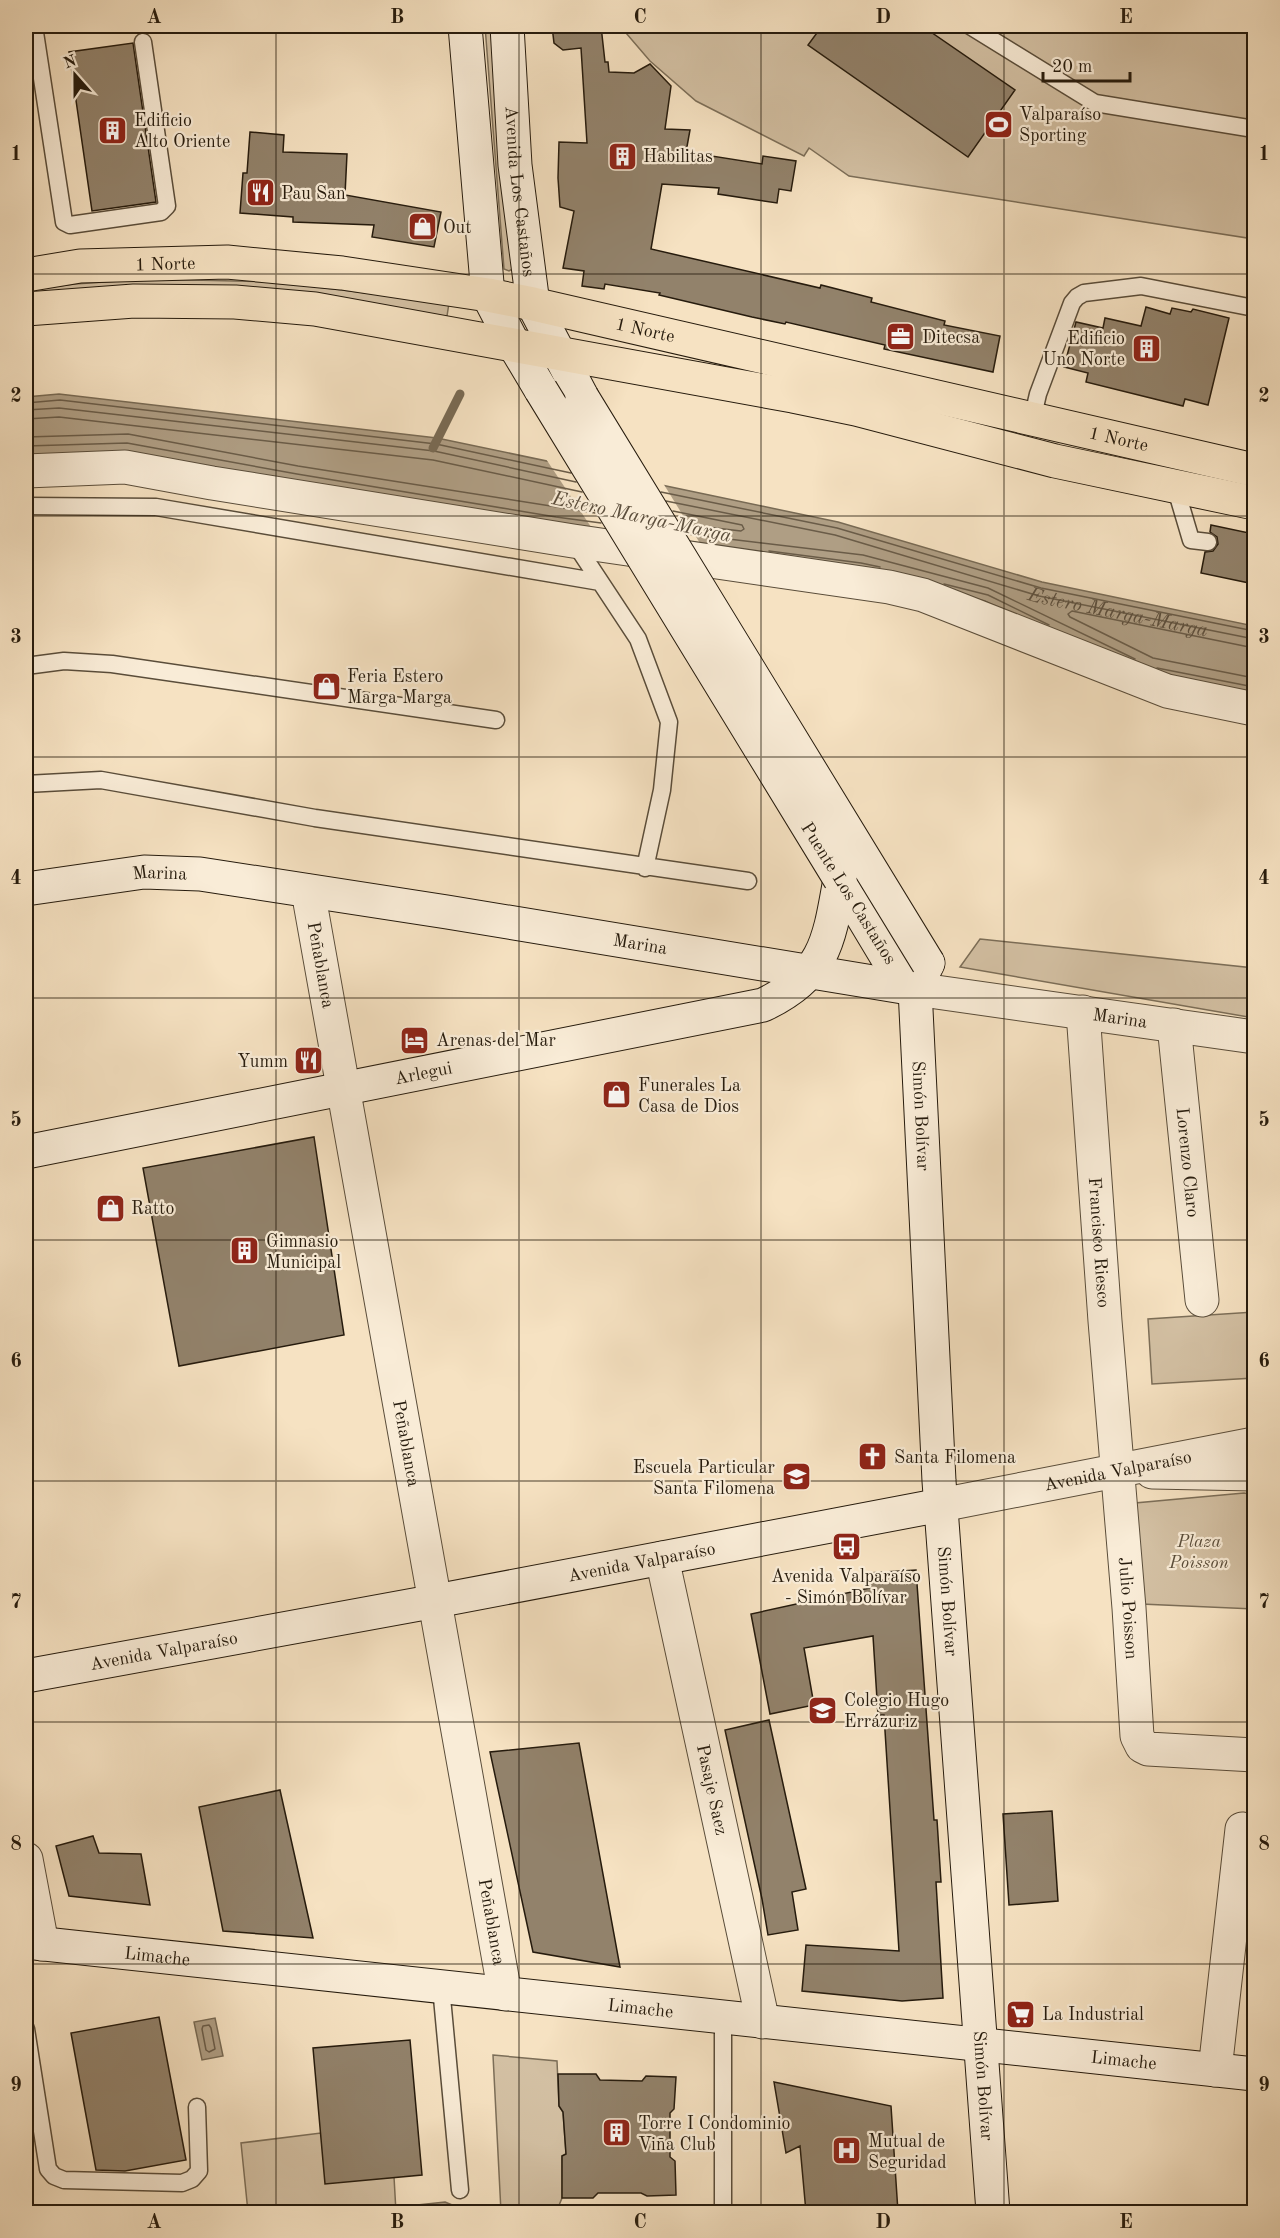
<svg xmlns="http://www.w3.org/2000/svg" width="1280" height="2238" viewBox="0 0 1280 2238" font-family="'Old Standard TT',serif">
  <style>
    .green { fill: #d3c0a3; stroke: #7c6e58; stroke-width: 1.5 }
    .water { fill: #af9e84; stroke: #786a54; stroke-width: 1.5 }
    .pier { fill: #f6e2c2 }
    .lines { fill: none; stroke-linecap: round; stroke-linejoin: round }
    .shore { stroke: #6a5c48; stroke-width: 1.5 }
    .stream { stroke: #786a54; stroke-width: 9 }
    .building { fill: #92826b; stroke: #261b0d; stroke-width: 1.5 }
    .service-casing { stroke: #5a4d3a; stroke-width: 19 }
    .minor-casing { stroke: #5a4d3a; stroke-width: 35 }
    .tertiary-casing { stroke: #5a4d3a; stroke-width: 35 }
    .secondary-casing { stroke: #261b0d; stroke-width: 35 }
    .primary-casing { stroke: #261b0d; stroke-width: 35 }
    .service { stroke: #f9ecd7; stroke-width: 16 }
    .minor { stroke: #f9ecd7; stroke-width: 33 }
    .tertiary { stroke: #f9ecd7; stroke-width: 33 }
    .secondary { stroke: #f9ecd7; stroke-width: 33 }
    .primary { stroke: #f6e2c2; stroke-width: 33 }
    .secondary-bridge-casing { stroke: #261b0d; stroke-width: 35; stroke-linecap: butt }
    .secondary-bridge { stroke: #f9ecd7; stroke-width: 33 }
    .grid { fill: none; stroke: #261b0d; stroke-width: 1.5; stroke-opacity: 0.55 }
    .labels { text-anchor: middle; stroke-width: 4.5; stroke-linejoin: round; paint-order: stroke }
    .poi-label { font-size: 18px; fill: #261b0d; stroke: #f9ecd7; text-anchor: start }
    .street-label { font-size: 18px; fill: #261b0d; stroke: #f9ecd7 }
    .park-label { font-size: 18px; font-style: italic; fill: #5a4d3a; stroke: #f9ecd7 }
    .water-label { font-size: 20px; font-style: italic; fill: #5d4f3d; stroke: #f9ecd7 }
    .neatline { fill: none; stroke: #261b0d; stroke-width: 2 }
    .grid-label { font-size: 20px; text-anchor: middle; font-weight: bold; fill: #261b0d }
  </style>
  <rect width="100%" height="100%" fill="#f6e2c2"/>
  <filter id="stains"><feTurbulence type="fractalNoise" baseFrequency=".00333" numOctaves="4"/><feColorMatrix values="0 0 0 0 .2 0 0 0 0 .09 0 0 0 0 .02 0 0 0 .5 -.17"/></filter>
  <radialGradient id="worn" r=".72"><stop offset=".6" stop-color="#630" stop-opacity="0"/><stop offset="1" stop-color="#630" stop-opacity=".3"/></radialGradient>
  <path class="green" d="M485,26H496L514,268L509,271L504,269Z
    M620,26H1254V239L849,176L809,148L804,156L696,101L650,61Z
    M150,279L276,282L449,303L447,316L26,302V290L75,284Z
    M980,939L1254,968V1018L960,967Z
    M1254,1312V1378L1152,1384L1148,1319Z
    M1244,1493L1254,1495V1609L1141,1604L1135,1503Z
    M493,2055L557,2061L559,2106L563,2112L566,2154L562,2156V2198L557,2210L501,2212Z
    M321,2133L394,2177L396,2212H248L241,2143Z"/>
  <path class="water" d="M59,394L437,438L838,522L1042,582L1254,626V701L1145,679L985,601L860,569L26,460V397Z
    M215,2018L223,2056L202,2060L194,2022Z
    M445,2202L457,2207H468V2212H399L408,2206Z"/>
  <path class="pier" d="M546,459L663,483L706,553L599,539Z"/>
  <g class="lines">
    <g class="shore">
      <path d="M26,403L60,400L436,444L571,473"/>
      <path d="M26,410L59,408L434,451L576,482"/>
      <path d="M26,419L59,417L433,460L582,492"/>
      <path d="M26,437L128,434L298,466L595,513"/>
      <path d="M26,446L127,443L297,474L556,517L601,523"/>
      <path d="M661,492L837,528L1041,588L1254,631"/>
      <path id="s1" d="M666,501L835,535L1039,596L1254,639"/>
      <path d="M673,511L742,525L744,529L741,531L681,524"/>
      <path d="M687,534L863,555L988,588L1135,659"/>
      <path d="M769,551L861,563L880,567"/>
      <path d="M944,584L988,595L1049,625"/>
      <path d="M1254,648L1072,611L1068,614L1070,617L1153,658L1254,678"/>
      <path d="M1157,668L1254,687"/>
      <path d="M209,2025L211,2028L215,2049L209,2052L206,2050L202,2029L203,2026Z"/>
    </g>
    <path class="stream" d="M433,448L460,394"/>
  </g>
  <path class="building" d="M552,26H601L605,62H608L609,72L634,73L650,64L671,86L665,129L690,130L686,152L762,164L763,156L796,161L791,191L779,189L777,203L718,194L719,188L662,184L651,249L820,288L821,285L872,298L871,302L945,321L944,325L1000,336L993,372L884,349L885,345L786,322L785,324L752,317L659,295L660,293L605,284L604,289L582,286L584,271L563,268L574,211L560,207L558,178L559,142L587,143L581,48L563,50L554,43Z
    M822,26H922L1015,90L968,157L808,45Z
    M133,43L156,202L92,211L69,52Z
    M250,132L284,135L283,152L347,154L345,195L441,212L434,247L372,237L374,225L293,222V217L240,213L243,173H247Z
    M1146,307L1170,314L1172,308L1191,312L1193,309L1229,318L1208,405L1185,399L1183,406L1086,382L1088,373L1064,367L1076,322L1103,328L1105,318L1141,326Z
    M1211,525L1254,534V584L1201,573L1205,552L1213,551L1218,544L1217,537L1210,532Z
    M314,1137L344,1335L179,1366L143,1168Z
    M916,1570L934,1820H937L941,1882H936L943,1998L902,2001L802,1991L806,1945L899,1951L884,1715H878L873,1636L804,1648L814,1705L770,1714L751,1614L870,1588L869,1573Z
    M769,1720L806,1889L792,1892L798,1930L768,1935L762,1899L725,1730Z
    M579,1743L620,1967L533,1952L490,1752Z
    M280,1790L313,1938L223,1931L199,1807Z
    M1052,1811L1058,1901L1009,1905L1003,1814Z
    M93,1836L99,1853L141,1854L150,1905L69,1896L56,1846Z
    M159,2017L186,2160L125,2171L96,2170L71,2033Z
    M410,2040L422,2175L325,2184L313,2048Z
    M558,2074H596L600,2080L642,2081L646,2076L676,2077L674,2109L670,2113V2157L675,2161L676,2195L647,2196L641,2193H598L593,2198H562V2156L566,2154L563,2112L559,2106Z
    M774,2082L891,2106L898,2212H806L800,2146L786,2153Z"/>
  <g class="lines">
    <defs>
      <path id="service" d="M34,26L64,222L70,225L161,212L167,206L143,42
        M970,26L1095,103L1254,129
        M1032,420L1038,394L1072,303L1077,297L1084,293L1141,286L1254,308
        M1175,486L1191,540L1208,542
        M26,506L156,507L600,582
        M574,542L638,639L669,722L662,790L645,868
        M26,666L64,661L112,664L496,720
        M26,784L101,780L315,818L748,881
        M441,1987L460,2190
        M723,2018V2212
        M26,2029L48,2169L54,2176L64,2180L182,2183L192,2179L199,2171L197,2107"/>
      <g id="minor">
        <path d="M26,471L125,467L212,483L573,541L889,587L923,595L1167,691L1254,709"/>
        <path id="s2" d="M308,891L505,1994"/>
        <path id="s3" d="M1083,1012L1105,1321L1129,1608L1137,1736L1142,1746L1148,1749L1254,1755"/>
        <path id="s4" d="M1174,1025L1202,1300"/>
        <path d="M1152,1472L1254,1474"/>
        <path id="s5" d="M662,1558L763,2022"/>
        <path d="M26,1859L42,1944"/>
        <path d="M1215,2070L1242,1829"/>
      </g>
      <g id="tertiary">
        <path id="s6" d="M915,989L1254,1037"/>
        <path id="s7" d="M941,1505L1254,1444"/>
      </g>
      <g id="secondary">
        <path d="M465,26L488,295L513,343L541,390"/>
        <path id="s8" d="M507,26L515,165L533,304L582,397"/>
        <path d="M840,879L888,959L915,989"/>
        <path id="s9" d="M26,889L144,872L200,874L447,912L915,989"/>
        <path id="s10" d="M928,963L915,989L939,1481L993,2212"/>
        <path id="s11" d="M26,1152L763,1005C825,975 829,942 840,879"/>
        <path id="s12" d="M26,1676L436,1601L941,1505"/>
        <path id="s13" d="M26,1942L1254,2074"/>
      </g>
      <g id="primary">
        <path id="s14" d="M26,275L80,266L227,262L342,273L488,295L533,304L1254,470"/>
        <path d="M26,309L134,301L235,302L315,309L793,396L856,409L1055,461L1254,503"/>
      </g>
    </defs>
    <use href="#service" class="service-casing"/>
    <use href="#minor" class="minor-casing"/>
    <use href="#tertiary" class="tertiary-casing"/>
    <use href="#secondary" class="secondary-casing"/>
    <use href="#primary" class="primary-casing"/>
    <use href="#service" class="service"/>
    <use href="#minor" class="minor"/>
    <use href="#tertiary" class="tertiary"/>
    <use href="#secondary" class="secondary"/>
    <use href="#primary" class="primary"/>
    <defs>
      <path id="secondary-bridge" d="M541,390L840,879
        M582,397L928,963"/>
    </defs>
    <use href="#secondary-bridge" class="secondary-bridge-casing"/>
    <use href="#secondary-bridge" class="secondary-bridge"/>
  </g>
  <path class="grid" d="M276,26V2212M519,26V2212M761,26V2212M1004,26V2212M26,274H1254M26,516H1254M26,757H1254M26,998H1254M26,1240H1254M26,1481H1254M26,1722H1254M26,1964H1254"/>
  <defs>
    <symbol id="stadium-square" viewBox="-11 -11 22 22"><rect x="-9" y="-9" width="18" height="18" rx="4" fill="#8f2418" stroke="#f9ecd7"/><path d="M0-5a6.5 5 0 1 0 0 10a6.5 5 0 1 0 0-10ZM-3.5-1.8h7v3.6h-7Z" fill="#fff"/></symbol>
    <symbol id="building-square" viewBox="-11 -11 22 22"><rect x="-9" y="-9" width="18" height="18" rx="4" fill="#8f2418" stroke="#f9ecd7"/><path d="M-4-6H4V6H1V3H-1V6H-4ZM-2.5-4.3h1.7v1.8h-1.7ZM.8-4.3h1.7v1.8H.8ZM-2.5-1h1.7V.8h-1.7ZM.8-1h1.7V.8H.8Z" fill="#fff"/></symbol>
    <symbol id="restaurant-square" viewBox="-11 -11 22 22"><rect x="-9" y="-9" width="18" height="18" rx="4" fill="#8f2418" stroke="#f9ecd7"/><path d="M-5-6h1v4h1v-4h1v4h1v-4h1v5L-1.5 .5V6h-2V.5L-5-1ZM5-6V6H3V1.5H1.5Q1.5-4 5-6Z" fill="#fff"/></symbol>
    <symbol id="shop-square" viewBox="-11 -11 22 22"><rect x="-9" y="-9" width="18" height="18" rx="4" fill="#8f2418" stroke="#f9ecd7"/><path d="M-5-2.5h2.3a2.7 3.5 0 0 1 5.4 0H5L5.5 6h-11ZM-1.5-2.5h3a1.5 2.3 0 0 0-3 0Z" fill="#fff"/></symbol>
    <symbol id="office-square" viewBox="-11 -11 22 22"><rect x="-9" y="-9" width="18" height="18" rx="4" fill="#8f2418" stroke="#f9ecd7"/><path d="M-6-3h4V-5.5h4V-3h4V5H-6ZM-1-4.5V-3h2v-1.5ZM-6 0V1H6V0Z" fill="#fff"/></symbol>
    <symbol id="hotel-square" viewBox="-11 -11 22 22"><rect x="-9" y="-9" width="18" height="18" rx="4" fill="#8f2418" stroke="#f9ecd7"/><path d="M-6-4.5h1.5V1H6V5H4.5V3h-9V5H-6ZM-4 0a1.8 1.8 0 1 1 3.6 0ZM.5 0V-2.5h3Q6-2.5 6 0Z" fill="#fff"/></symbol>
    <symbol id="church-square" viewBox="-11 -11 22 22"><rect x="-9" y="-9" width="18" height="18" rx="4" fill="#8f2418" stroke="#f9ecd7"/><path d="M-1.2-6h2.4v3.5h3.3v2.4h-3.3V6h-2.4V-.1h-3.3v-2.4h3.3Z" fill="#fff"/></symbol>
    <symbol id="school-square" viewBox="-11 -11 22 22"><rect x="-9" y="-9" width="18" height="18" rx="4" fill="#8f2418" stroke="#f9ecd7"/><path d="M0-5L7-2L0 1L-7-2ZM-4 1L0 2.5L4 1V4Q0 6-4 4Z" fill="#fff"/></symbol>
    <symbol id="bus-square" viewBox="-11 -11 22 22"><rect x="-9" y="-9" width="18" height="18" rx="4" fill="#8f2418" stroke="#f9ecd7"/><path d="M-5-6H5V4H4V6H2V4H-2V6H-4V4H-5ZM-3.5-4V0h7V-4ZM-3.5 1.2v1.5H-2V1.2ZM2 1.2v1.5H3.5V1.2Z" fill="#fff"/></symbol>
    <symbol id="supermarket-square" viewBox="-11 -11 22 22"><rect x="-9" y="-9" width="18" height="18" rx="4" fill="#8f2418" stroke="#f9ecd7"/><path d="M-6-5.5h2.5l.6 2H6L4.5 2H-2.5L-4.4-4H-6ZM-1.5 3.2a1.3 1.3 0 1 0 .1 0ZM3 3.2a1.3 1.3 0 1 0 .1 0Z" fill="#fff"/></symbol>
    <symbol id="hospital-square" viewBox="-11 -11 22 22"><rect x="-9" y="-9" width="18" height="18" rx="4" fill="#8f2418" stroke="#f9ecd7"/><path d="M-5-5h3v3.5h4V-5h3V5h-3V1.5h-4V5h-3Z" fill="#fff"/></symbol>
  </defs>
  <g fill-rule="evenodd">
    <use href="#stadium-square" x="982" y="108" width="33" height="33"/>
    <use href="#building-square" x="96" y="114" width="33" height="33"/>
    <use href="#building-square" x="606" y="140" width="33" height="33"/>
    <use href="#restaurant-square" x="244" y="176" width="33" height="33"/>
    <use href="#shop-square" x="406" y="210" width="33" height="33"/>
    <use href="#office-square" x="884" y="320" width="33" height="33"/>
    <use href="#building-square" x="1130" y="332" width="33" height="33"/>
    <use href="#shop-square" x="310" y="670" width="33" height="33"/>
    <use href="#hotel-square" x="398" y="1024" width="33" height="33"/>
    <use href="#restaurant-square" x="292" y="1044" width="33" height="33"/>
    <use href="#shop-square" x="600" y="1078" width="33" height="33"/>
    <use href="#shop-square" x="94" y="1192" width="33" height="33"/>
    <use href="#building-square" x="228" y="1234" width="33" height="33"/>
    <use href="#church-square" x="856" y="1440" width="33" height="33"/>
    <use href="#school-square" x="780" y="1460" width="33" height="33"/>
    <use href="#bus-square" x="830" y="1530" width="33" height="33"/>
    <use href="#school-square" x="806" y="1694" width="33" height="33"/>
    <use href="#supermarket-square" x="1004" y="1998" width="33" height="33"/>
    <use href="#building-square" x="600" y="2116" width="33" height="33"/>
    <use href="#hospital-square" x="830" y="2134" width="33" height="33"/>
  </g>
  <g class="labels">
    <g class="poi-label">
      <text x="1019" y="120">Valparaíso<tspan x="1019" dy="21">Sporting</tspan></text>
      <text x="134" y="126">Edificio<tspan x="134" dy="21">Alto Oriente</tspan></text>
      <text x="643" y="162">Habilitas</text>
      <text x="281" y="199">Pau San</text>
      <text x="443" y="233">Out</text>
      <text x="922" y="343">Ditecsa</text>
      <text x="1125" y="344" text-anchor="end">Edificio<tspan x="1125" dy="21">Uno Norte</tspan></text>
      <text x="347" y="682">Feria Estero<tspan x="347" dy="21">Marga Marga</tspan></text>
      <text x="436" y="1046">Arenas del Mar</text>
      <text x="288" y="1067" text-anchor="end">Yumm</text>
      <text x="638" y="1091">Funerales La<tspan x="638" dy="21">Casa de Dios</tspan></text>
      <text x="131" y="1214">Ratto</text>
      <text x="266" y="1247">Gimnasio<tspan x="266" dy="21">Municipal</tspan></text>
      <text x="894" y="1463">Santa Filomena</text>
      <text x="775" y="1473" text-anchor="end">Escuela Particular<tspan x="775" dy="21">Santa Filomena</tspan></text>
      <text x="846" y="1582" text-anchor="middle">Avenida Valparaíso<tspan x="846" dy="21">- Simón Bolívar</tspan></text>
      <text x="844" y="1706">Colegio Hugo<tspan x="844" dy="21">Errázuriz</tspan></text>
      <text x="1042" y="2020">La Industrial</text>
      <text x="638" y="2129">Torre I Condominio<tspan x="638" dy="21">Viña Club</tspan></text>
      <text x="868" y="2147">Mutual de<tspan x="868" dy="21">Seguridad</tspan></text>
    </g>
    <g class="street-label">
      <text dy="6" stroke="none"><textPath href="#s8" startOffset="166">Avenida Los Castaños</textPath></text>
      <text dy="6" stroke="none"><textPath href="#s14" startOffset="140">1 Norte</textPath></text>
      <text dy="6" stroke="none"><textPath href="#s14" startOffset="626">1 Norte</textPath></text>
      <text dy="6" stroke="none"><textPath href="#s14" startOffset="1112">1 Norte</textPath></text>
      <text dy="6" stroke="none"><textPath href="#s9" startOffset="135">Marina</textPath></text>
      <text transform="translate(849 893) rotate(58)" y="6">Puente Los Castaños</text>
      <text dy="6" stroke="none"><textPath href="#s9" startOffset="621">Marina</textPath></text>
      <text dy="6" stroke="none"><textPath href="#s2" startOffset="75">Peñablanca</textPath></text>
      <text dy="6" stroke="none"><textPath href="#s6" startOffset="207">Marina</textPath></text>
      <text dy="6" stroke="none"><textPath href="#s11" startOffset="405">Arlegui</textPath></text>
      <text dy="6" stroke="none"><textPath href="#s10" startOffset="156">Simón Bolívar</textPath></text>
      <text dy="6" stroke="none"><textPath href="#s4" startOffset="138">Lorenzo Claro</textPath></text>
      <text dy="6" stroke="none"><textPath href="#s3" startOffset="231">Francisco Riesco</textPath></text>
      <text dy="6" stroke="none"><textPath href="#s2" startOffset="561">Peñablanca</textPath></text>
      <text dy="6" stroke="none"><textPath href="#s7" startOffset="180">Avenida Valparaíso</textPath></text>
      <text dy="6" stroke="none"><textPath href="#s12" startOffset="626">Avenida Valparaíso</textPath></text>
      <text dy="6" stroke="none"><textPath href="#s10" startOffset="642">Simón Bolívar</textPath></text>
      <text dy="6" stroke="none"><textPath href="#s3" startOffset="598">Julio Poisson</textPath></text>
      <text dy="6" stroke="none"><textPath href="#s12" startOffset="140">Avenida Valparaíso</textPath></text>
      <text dy="6" stroke="none"><textPath href="#s5" startOffset="237">Pasaje Saez</textPath></text>
      <text dy="6" stroke="none"><textPath href="#s2" startOffset="1047">Peñablanca</textPath></text>
      <text dy="6" stroke="none"><textPath href="#s13" startOffset="132">Limache</textPath></text>
      <text dy="6" stroke="none"><textPath href="#s13" startOffset="618">Limache</textPath></text>
      <text dy="6" stroke="none"><textPath href="#s13" startOffset="1104">Limache</textPath></text>
      <text dy="6" stroke="none"><textPath href="#s10" startOffset="1128">Simón Bolívar</textPath></text>
    </g>
    <g class="park-label">
      <text x="1199" y="1547">Plaza<tspan x="1199" dy="21">Poisson</tspan></text>
    </g>
    <g class="water-label">
      <text transform="translate(642 516) rotate(12)" y="7">Estero Marga-Marga</text>
      <text dy="7" stroke="none"><textPath href="#s1" startOffset="466">Estero Marga-Marga</textPath></text>
    </g>
  </g>
  <rect width="1280" height="2238" fill="none" stroke="#f6e2c2" stroke-width="66"/>
  <g transform="translate(75 75) rotate(339)" stroke="#f9ecd7" stroke-width="4.5" paint-order="stroke">
  <path d="M0-4.5L10 22L0 15L-10 22Z" fill="#261b0d"/>
  <text y="-9" font-size="16" font-weight="bold" text-anchor="middle" fill="#261b0d">N</text>
  </g>
  <path d="M1043 72v9h87v-9" fill="none" stroke="#261b0d" stroke-width="3"/>
  <text x="1052" y="72" font-size="18" fill="#261b0d" stroke="#f9ecd7" stroke-width="4.5" paint-order="stroke">20 m</text>
  <rect x="33" y="33" width="1214" height="2172" class="neatline"/>
  <g class="grid-label">
    <text x="154" y="23">A</text>
    <text x="397" y="23">B</text>
    <text x="640" y="23">C</text>
    <text x="883" y="23">D</text>
    <text x="1126" y="23">E</text>
    <text x="16" y="160">1</text>
    <text x="1264" y="160">1</text>
    <text x="16" y="402">2</text>
    <text x="1264" y="402">2</text>
    <text x="16" y="643">3</text>
    <text x="1264" y="643">3</text>
    <text x="16" y="884">4</text>
    <text x="1264" y="884">4</text>
    <text x="16" y="1126">5</text>
    <text x="1264" y="1126">5</text>
    <text x="16" y="1367">6</text>
    <text x="1264" y="1367">6</text>
    <text x="16" y="1608">7</text>
    <text x="1264" y="1608">7</text>
    <text x="16" y="1850">8</text>
    <text x="1264" y="1850">8</text>
    <text x="16" y="2091">9</text>
    <text x="1264" y="2091">9</text>
    <text x="154" y="2228">A</text>
    <text x="397" y="2228">B</text>
    <text x="640" y="2228">C</text>
    <text x="883" y="2228">D</text>
    <text x="1126" y="2228">E</text>
  </g>
  <rect width="100%" height="100%" filter="url(#stains)"/>
  <rect width="100%" height="100%" fill="url(#worn)"/>
</svg>
